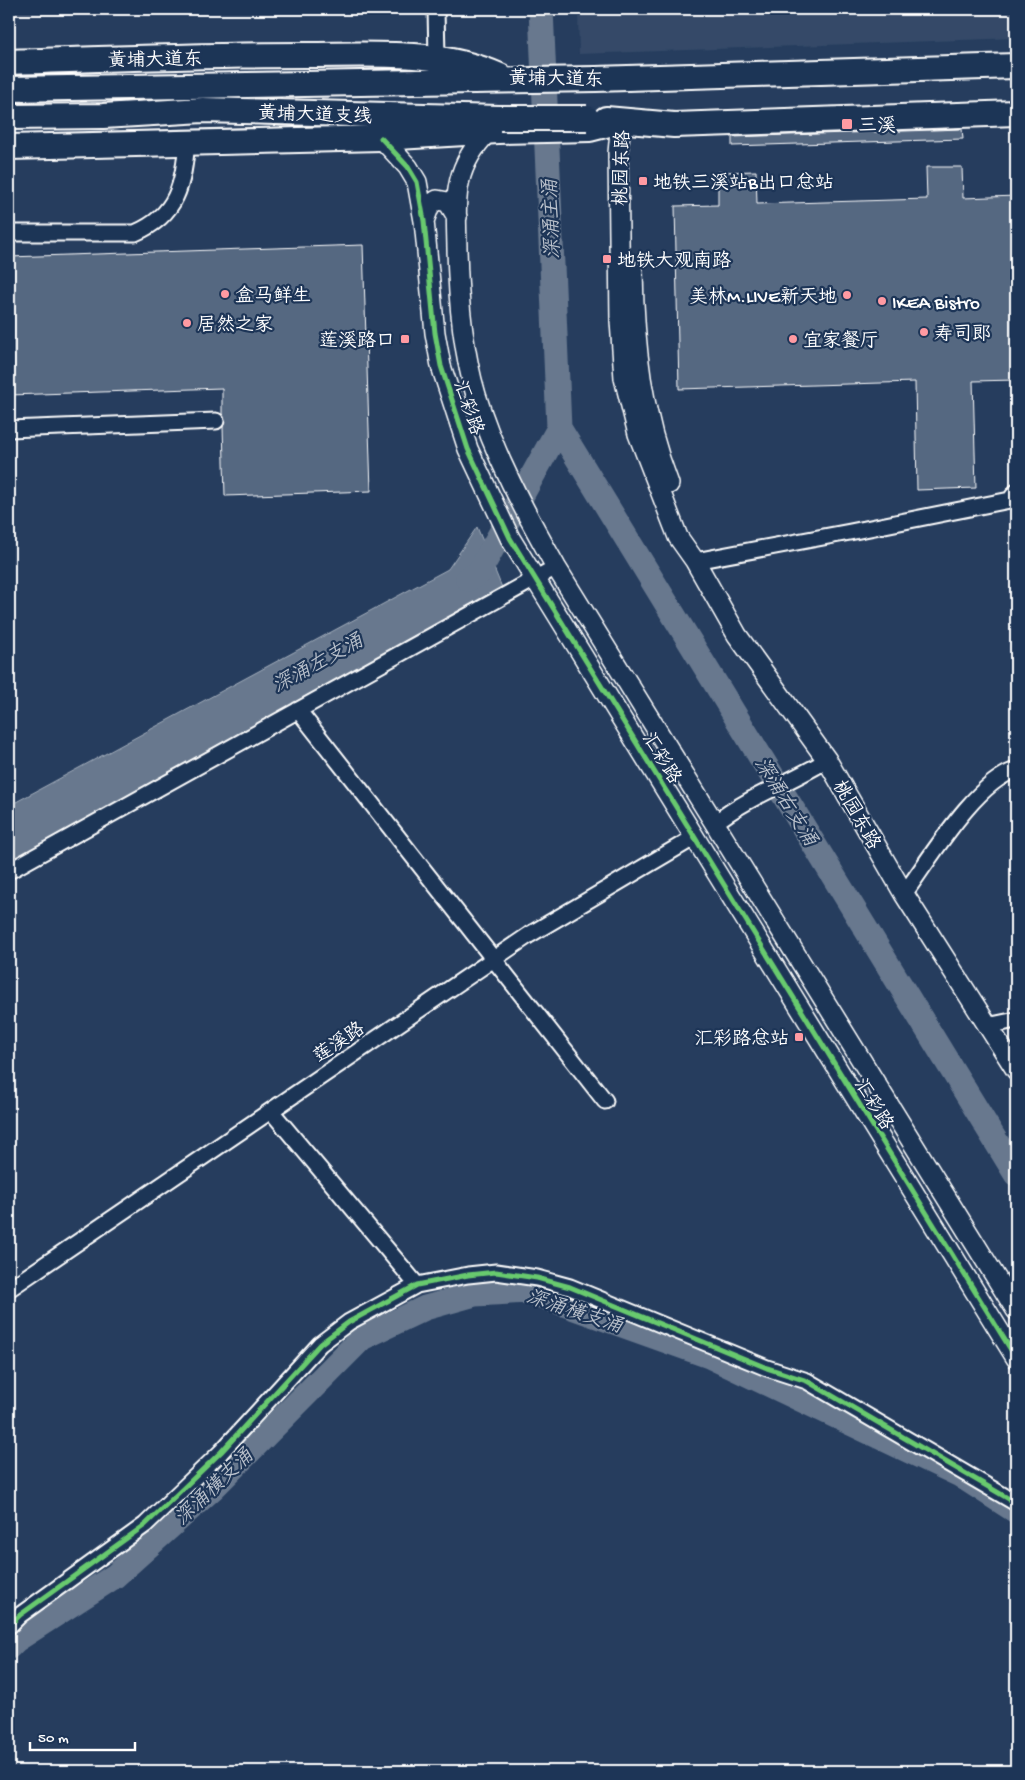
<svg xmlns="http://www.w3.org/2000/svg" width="1025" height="1780" viewBox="0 0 1025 1780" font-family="'Gochi Hand','LXGW WenKai TC',sans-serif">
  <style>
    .built { fill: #344a68 }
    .water { fill: #67788e; stroke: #a4aebb }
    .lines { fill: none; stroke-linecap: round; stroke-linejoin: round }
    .river { stroke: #67788e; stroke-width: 25 }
    .building { fill: #556781; stroke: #fff }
    .minor-casing { stroke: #fff; stroke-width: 19 }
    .tertiary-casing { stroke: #fff; stroke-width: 22 }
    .primary-casing { stroke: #fff; stroke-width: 28 }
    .minor { stroke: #1d3557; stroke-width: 15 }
    .tertiary { stroke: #1d3557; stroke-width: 19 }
    .primary { stroke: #1d3557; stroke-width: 24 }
    .primary-bridge-casing { stroke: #fff; stroke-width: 28; stroke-linecap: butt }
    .primary-bridge { stroke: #1d3557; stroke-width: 24 }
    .cycleway-casing { stroke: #1d3557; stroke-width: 8 }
    .cycleway { stroke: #67ca6e; stroke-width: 5 }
    .poi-dot { fill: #ff9aa2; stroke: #1d3557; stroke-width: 2 }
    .labels { text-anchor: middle; stroke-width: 4.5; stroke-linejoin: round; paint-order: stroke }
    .street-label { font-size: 19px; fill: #fff; stroke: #1d3557 }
    .poi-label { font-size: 19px; fill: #fff; stroke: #1d3557; text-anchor: start }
    .water-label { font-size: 20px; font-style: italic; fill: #bbc2cc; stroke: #1d3557 }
  </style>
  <rect width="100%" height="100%" fill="#263d5e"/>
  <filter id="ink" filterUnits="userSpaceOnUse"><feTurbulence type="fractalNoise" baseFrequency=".02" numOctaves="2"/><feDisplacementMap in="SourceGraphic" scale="10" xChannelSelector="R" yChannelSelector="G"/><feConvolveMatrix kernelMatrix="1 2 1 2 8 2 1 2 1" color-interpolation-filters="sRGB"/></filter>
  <g filter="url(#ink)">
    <path class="built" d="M9,9H165L9,16Z
      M578,9H1016V38L579,54Z"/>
    <path class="water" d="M477,527L503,590L9,862V800L16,802L448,569Z"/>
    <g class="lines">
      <path class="river" d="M541,9L559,428L1016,1174
        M468,579L478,574L559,428
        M9,1647L16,1640L115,1576L213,1488L362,1338L425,1308L475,1294L527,1291L709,1356L960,1475L1016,1511"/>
    </g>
    <path class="building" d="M962,129L963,139L732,146V137Z
      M926,167H962L963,198L1016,196V380L973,381L976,488L917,490L915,382L679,389L675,206L718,205V172L756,171L757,204L927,199Z
      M363,245L371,491L225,496L223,427L225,421L222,414V388L9,395V257Z"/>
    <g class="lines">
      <defs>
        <path id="minor" d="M436,9L437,58
          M9,233H135C178,215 183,184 187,142
          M9,429L216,421
          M695,561L850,532L1010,500L1016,492
          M298,710L605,1101
          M715,823C749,796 790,783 827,760
          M9,871L556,567
          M904,894C930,859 975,782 1016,770
          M987,1026L1016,1020
          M271,1111L417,1285
          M9,1289L529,935L695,837
          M9,1626L20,1615L145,1525L221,1452L320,1344L349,1322L417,1285L468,1275L496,1272L537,1278L570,1287L767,1368L807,1381L1016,1503"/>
        <path id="tertiary" d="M621,121L618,153L620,321L624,378L638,434L678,537L695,561L737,635L827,760L904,894L1016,1070
          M488,132C452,169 456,199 457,248C458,297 462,348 476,395C494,455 525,512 556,567L1016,1310
          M381,138L408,167L417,182L424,221L435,333L441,366L468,449L510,538L1016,1358
          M424,221L430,205L437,200L448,202L457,217
          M633,271C634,344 642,415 669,484"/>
        <path id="primary" d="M9,62C108,59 206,55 305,55C371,55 439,49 500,76
          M9,89L596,79L1016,66
          M9,117L103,116L203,110L499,118
          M606,119L674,125L1016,113
          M9,147L381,138L498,131L590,129L621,121"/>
      </defs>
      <use href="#minor" class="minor-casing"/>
      <use href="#tertiary" class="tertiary-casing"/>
      <use href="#primary" class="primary-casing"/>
      <use href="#minor" class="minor"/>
      <use href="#tertiary" class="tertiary"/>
      <use href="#primary" class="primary"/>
      <defs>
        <path id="primary-bridge" d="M500,118H587"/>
      </defs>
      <use href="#primary-bridge" class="primary-bridge-casing"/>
      <use href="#primary-bridge" class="primary-bridge"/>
      <defs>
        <path id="cycleway" d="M381,138L408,167L417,182L424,221L435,333L441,366L468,449L510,538L1016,1358
          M9,1626L20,1615L145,1525L221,1452L320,1344L349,1322L417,1285L468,1275L496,1272L537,1278L570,1287L767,1368L807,1381L1016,1503"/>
      </defs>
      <use href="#cycleway" class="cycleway-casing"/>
      <use href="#cycleway" class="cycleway"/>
    </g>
  </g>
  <g class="poi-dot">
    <rect x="841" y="118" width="12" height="12" rx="2.5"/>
    <rect x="638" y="176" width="10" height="10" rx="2.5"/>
    <rect x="602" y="254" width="10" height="10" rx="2.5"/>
    <circle cx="225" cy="294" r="5"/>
    <circle cx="847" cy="295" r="5"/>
    <circle cx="882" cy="301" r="5"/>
    <circle cx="187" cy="323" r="5"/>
    <circle cx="924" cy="332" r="5"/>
    <rect x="400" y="334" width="10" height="10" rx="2.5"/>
    <circle cx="793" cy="339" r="5"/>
    <rect x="794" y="1032" width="10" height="10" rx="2.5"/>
  </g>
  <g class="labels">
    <g class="street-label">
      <text transform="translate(155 58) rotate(-1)" y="7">黄埔大道东</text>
      <text transform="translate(556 77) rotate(1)" y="7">黄埔大道东</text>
      <text transform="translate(315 113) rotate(2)" y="7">黄埔大道支线</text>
      <text transform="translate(620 168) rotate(-88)" y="7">桃园东路</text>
      <text transform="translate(470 407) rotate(71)" y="7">汇彩路</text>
      <text transform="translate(663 757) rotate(58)" y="7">汇彩路</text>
      <text transform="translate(858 814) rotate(60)" y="7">桃园东路</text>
      <text transform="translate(338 1041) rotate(-34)" y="7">莲溪路</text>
      <text transform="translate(875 1103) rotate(58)" y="7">汇彩路</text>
    </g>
    <g class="poi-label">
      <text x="858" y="131">三溪</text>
      <text x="653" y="188">地铁三溪站B出口总站</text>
      <text x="617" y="266">地铁大观南路</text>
      <text x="235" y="301">盒马鲜生</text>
      <text x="837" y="302" text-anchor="end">美林M.LIVE新天地</text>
      <text x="892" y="308">IKEA Bistro</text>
      <text x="197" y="330">居然之家</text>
      <text x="934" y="339">寿司郎</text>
      <text x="395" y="346" text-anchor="end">莲溪路口</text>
      <text x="803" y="346">宜家餐厅</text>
      <text x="789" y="1044" text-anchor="end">汇彩路总站</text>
    </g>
    <g class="water-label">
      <text transform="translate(550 219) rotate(-92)" y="7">深涌主涌</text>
      <text transform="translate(317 662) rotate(-29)" y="7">深涌左支涌</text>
      <text transform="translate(787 801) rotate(58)" y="7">深涌右支涌</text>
      <text transform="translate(575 1310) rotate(18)" y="7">深涌横支涌</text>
      <text transform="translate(213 1486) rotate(-44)" y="7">深涌横支涌</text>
    </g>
  </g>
  <rect width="1025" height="1780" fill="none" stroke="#1d3557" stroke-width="30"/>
  <rect x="15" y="15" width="995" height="1750" fill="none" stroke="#fff" stroke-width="2" filter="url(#ink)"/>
  <path d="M30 1742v8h105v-8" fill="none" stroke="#ffffff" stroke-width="2.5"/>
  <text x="38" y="1742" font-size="15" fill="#ffffff" stroke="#1d3557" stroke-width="4" paint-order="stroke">50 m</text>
</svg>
